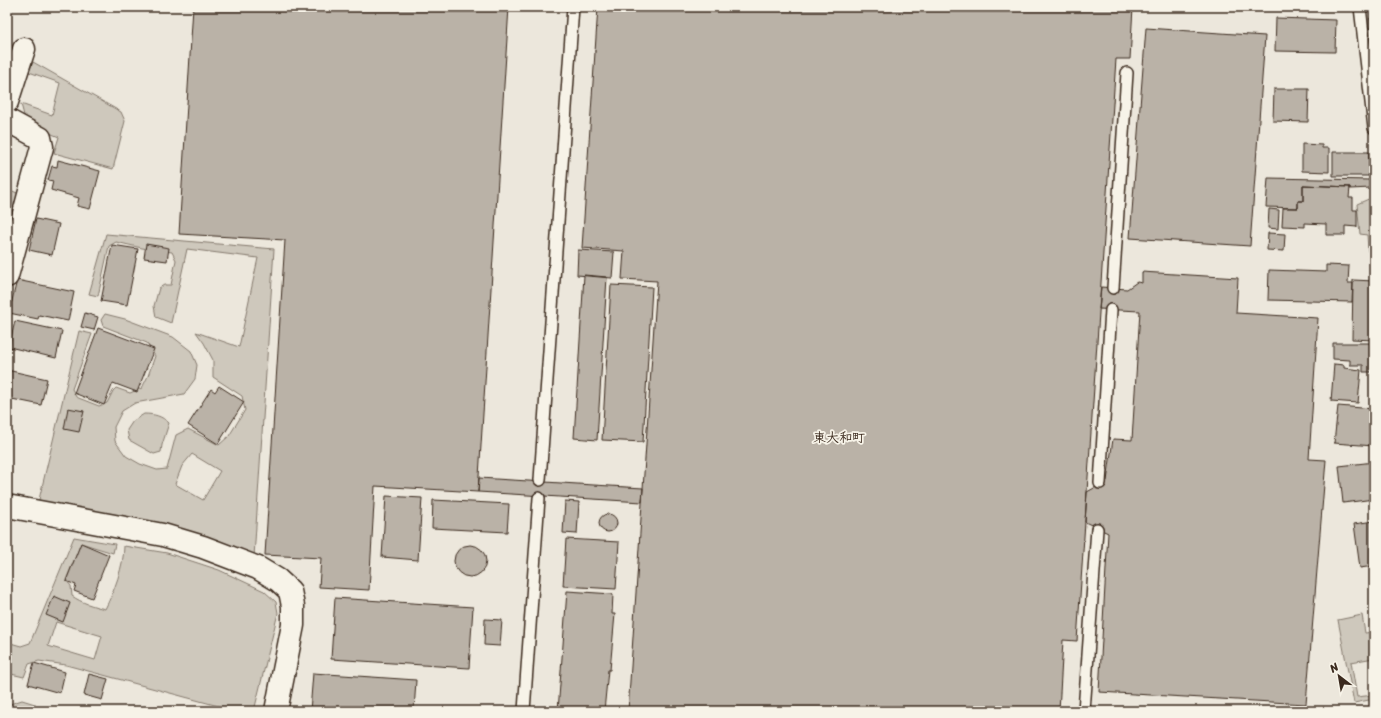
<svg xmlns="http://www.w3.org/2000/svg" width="1381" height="718" viewBox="0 0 1381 718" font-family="Sriracha,'Klee One',sans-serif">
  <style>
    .green { fill: #cec8bc; stroke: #84796d; fill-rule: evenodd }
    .building { fill: #bab2a7; stroke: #3b2a1e }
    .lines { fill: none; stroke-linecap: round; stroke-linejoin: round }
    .lane-casing { stroke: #3b2a1e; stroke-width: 14 }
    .street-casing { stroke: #3b2a1e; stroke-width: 25 }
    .secondary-casing { stroke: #3b2a1e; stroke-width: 25 }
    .lane { stroke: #f7f3e8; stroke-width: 11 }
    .street { stroke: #f7f3e8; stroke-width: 22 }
    .secondary { stroke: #f7f3e8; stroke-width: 22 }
    .labels { text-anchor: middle; stroke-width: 3.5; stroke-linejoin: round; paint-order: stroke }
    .neighbourhood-label { font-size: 13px; font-weight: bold; fill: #3b2a1e; stroke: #f7f3e8 }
  </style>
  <rect width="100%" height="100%" fill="#ece7dc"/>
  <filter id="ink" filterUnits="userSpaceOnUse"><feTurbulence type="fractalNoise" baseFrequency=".025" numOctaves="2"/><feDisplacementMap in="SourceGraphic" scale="8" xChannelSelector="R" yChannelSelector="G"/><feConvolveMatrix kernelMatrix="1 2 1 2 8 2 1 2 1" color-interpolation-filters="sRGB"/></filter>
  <g filter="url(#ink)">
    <path class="green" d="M33,62L121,112L125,121L113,169L54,153L59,137L26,123L21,104L52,115L60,83L29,72Z
      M1374,178V259L1368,251L1367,235L1360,234L1357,204L1371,198L1373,192Z
      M7,189L20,194L7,234Z
      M106,234L274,249L254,557L37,508L79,331L92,334L72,389L76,397L99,406L107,403L113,391L116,388L130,393L142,388L148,376L155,356L147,343L103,326L101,320L105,314L125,319L173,337L191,351L197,365L195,379L184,394L135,403L122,411L114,427L115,441L126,456L140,464L157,470L167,469L176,435L188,429L219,445L229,436L245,410L242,396L213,377V360L204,343L196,332L239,347L258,258L187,249L171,323L156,317L154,306L159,288L164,285H171L176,260L172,252L142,248L116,242L109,246L98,296L89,294ZM192,454L220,471L203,500L175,484L182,466Z
      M144,414C154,414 162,416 169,423L162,445L161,452L154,454L129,440L127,430L133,421Z
      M74,537L115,544L113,553L81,543L66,580L71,586L72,596C82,603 93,606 105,609C114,592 124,565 124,546L167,553L219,570L264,591L276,602L278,613L254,711H237L66,665L39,661L29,664L24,677L11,674L12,656L7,649V642L21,646L30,643ZM56,622L102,636L95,660L48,646Z
      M1362,615L1365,633L1374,632V658L1351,662L1357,697L1374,695V699L1354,703L1338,620Z
      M22,700L35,704L34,711H7L10,704Z"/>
    <path class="building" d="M193,7H509L478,492L375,486L369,590L319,587L321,558L265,555L285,240L179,234Z
      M598,7H1133L1130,59H1116L1077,641L1063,640L1059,711H628L657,281L622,279L624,251L582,248Z
      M1276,18L1336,20L1335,52L1275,51Z
      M1370,18L1374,19V48Z
      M1146,28L1265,36L1250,246L1130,238Z
      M1274,89H1309L1308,122L1273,121Z
      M1302,144L1322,145V148H1329V172L1302,171Z
      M1333,152H1369V176H1333Z
      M58,160L100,171L90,209L77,206L79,198L51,190L53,181L48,180L52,166L57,167Z
      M1268,178L1371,180V188L1350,189V187L1303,185V201H1298V208L1266,207Z
      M1303,185L1350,187L1349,198H1353V210H1357V227L1345,226V235H1326V224L1305,223V227L1282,226L1283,208H1298V201H1303Z
      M1269,209L1279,210L1278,229L1268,228Z
      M36,219L59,224L52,255L29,250Z
      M1268,233L1285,234L1284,251L1267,250Z
      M146,244L169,248L167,261L144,258Z
      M112,245L138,249L127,305L101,301Z
      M578,250L614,252L612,278L577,275Z
      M1326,265L1349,266L1348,283H1353L1352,302L1268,300L1269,270L1326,272Z
      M1142,272L1238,278L1236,313L1318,318L1309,459L1326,460L1306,704L1099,692L1108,533L1085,522L1087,492L1107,481L1113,439L1132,440L1140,311L1099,309L1101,287L1127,289L1137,282L1142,283Z
      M584,275L607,277L597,440L574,438Z
      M17,280L74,292L68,321L39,315L38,319L9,313Z
      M1353,280L1374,281V340L1352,339Z
      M611,285L652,287L643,442L602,440Z
      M85,313L98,317L94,330L81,327Z
      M15,321L62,331L56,358L9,347Z
      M98,328L154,349L137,392L113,383L104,405L74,393Z
      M1333,343H1374V372H1363V365H1350V360L1333,359Z
      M1334,364L1344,365V368L1361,370L1358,403L1331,401Z
      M7,370L47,379L41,405L7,398Z
      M219,386L244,402L218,444L188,425L211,389L215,392Z
      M1338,406L1374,409V446L1334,443Z
      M68,408L84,411L79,432L64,429Z
      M1374,462V499L1343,503L1339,466Z
      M479,478L643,488L642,502L478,492Z
      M386,496L422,498L418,560L382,557Z
      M433,500L509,504L507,532L432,528Z
      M565,501L579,502L577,534L563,533Z
      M599 523a9 9 0 1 1 18 0a9 9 0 1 1-18 0Z
      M1374,521V566L1360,568L1354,524Z
      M566,539L619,542L616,589L563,586Z
      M81,543L109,555L92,598L74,591L76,585L66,581Z
      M454 561a16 16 0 1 1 32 0a16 16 0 1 1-32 0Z
      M567,591L613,594L612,614H615L610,670H608L604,711H558Z
      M54,596L70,603L63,622L46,615Z
      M335,598L473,607L469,668L331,659Z
      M485,619L502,620L500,646L484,645Z
      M34,663L65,672L60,693L28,684Z
      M313,673L416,680L414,711H310Z
      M89,674L108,679L102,700L84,695Z"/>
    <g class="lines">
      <defs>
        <path id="lane" d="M1360,7L1374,128
          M1113,288L1127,73
          M540,480L573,7
          M1100,483L1111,310
          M524,711L539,498
          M1084,711L1097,529"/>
        <path id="street" d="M7,102L24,49
          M7,120L40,138L42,147L7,276"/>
        <path id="secondary" d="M7,506L163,535L203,547L258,568L278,580L290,591L293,606V625L276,711"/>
      </defs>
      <use href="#lane" class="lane-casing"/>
      <use href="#street" class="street-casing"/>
      <use href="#secondary" class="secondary-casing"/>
      <use href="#lane" class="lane"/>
      <use href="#street" class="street"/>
      <use href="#secondary" class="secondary"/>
    </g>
  </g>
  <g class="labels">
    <g class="neighbourhood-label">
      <text x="839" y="442">東大和町</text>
    </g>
  </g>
  <rect width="1381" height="718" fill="none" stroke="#f7f3e8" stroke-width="24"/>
  <rect x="12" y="12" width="1357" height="694" fill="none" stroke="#3b2a1e" stroke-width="1.5" filter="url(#ink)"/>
  <g transform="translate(1339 676) rotate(329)" stroke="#f7f3e8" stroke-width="3" paint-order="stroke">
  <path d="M0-3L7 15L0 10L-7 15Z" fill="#3b2a1e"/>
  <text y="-6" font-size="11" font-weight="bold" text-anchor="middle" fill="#3b2a1e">N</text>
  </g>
</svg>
